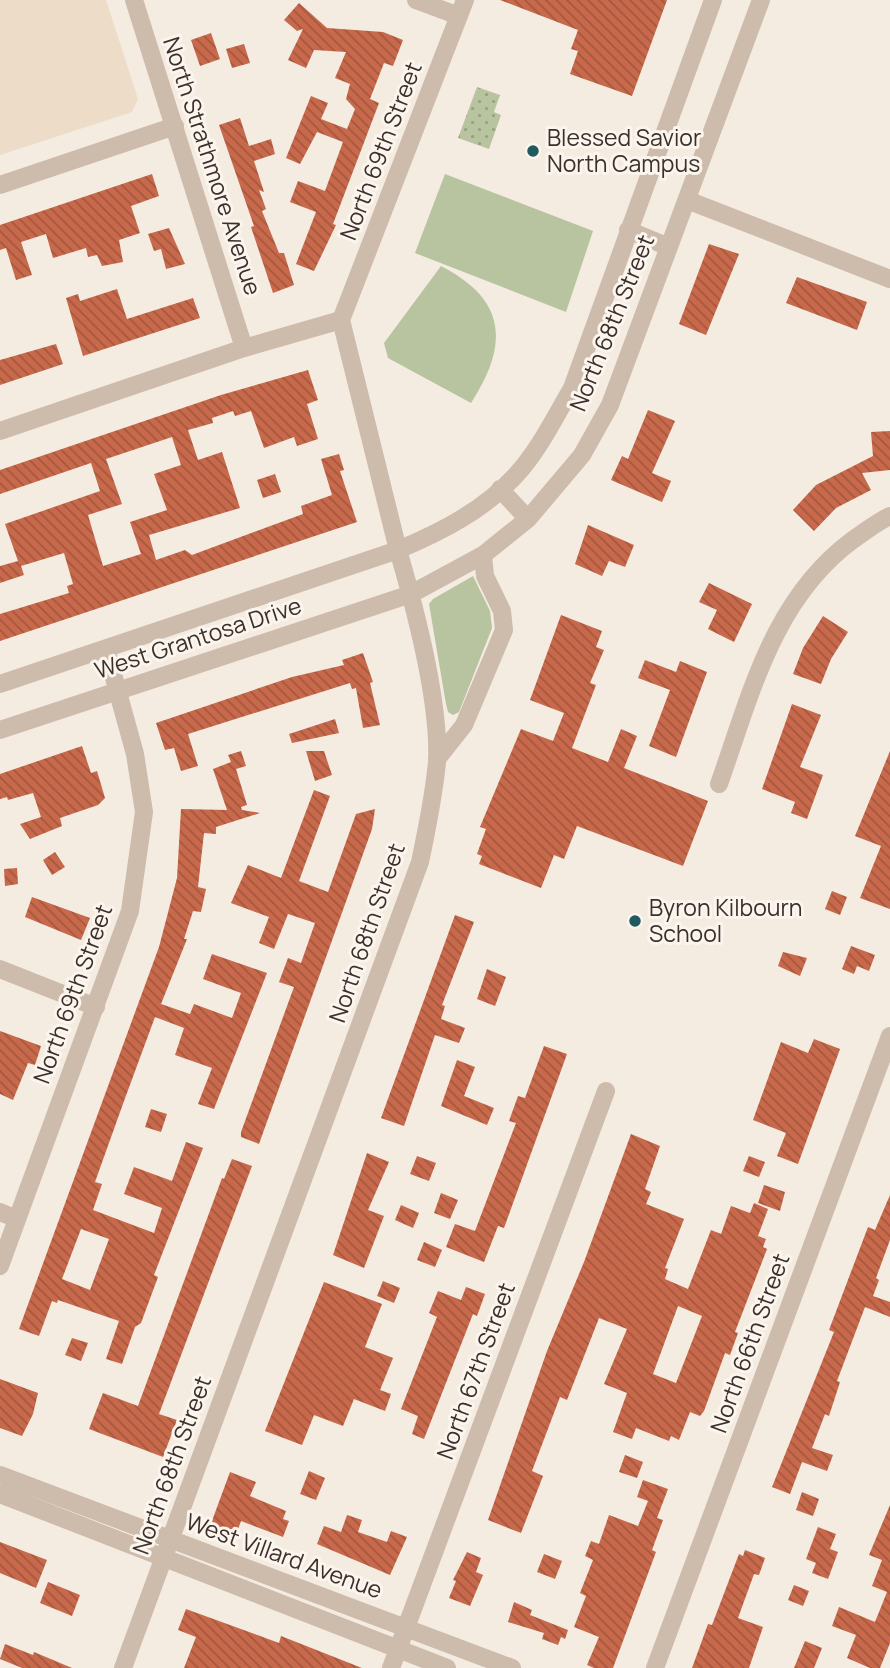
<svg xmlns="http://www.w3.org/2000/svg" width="890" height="1668" viewBox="0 0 890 1668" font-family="Manrope,sans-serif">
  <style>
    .green { fill: #b8c4a0 }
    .park { fill: url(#park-dots) }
    .plaza { fill: #ecdcc8 }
    .building { fill: url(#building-back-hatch); fill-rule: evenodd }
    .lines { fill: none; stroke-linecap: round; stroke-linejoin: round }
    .minor { stroke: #cdbbac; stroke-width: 18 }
    .tertiary { stroke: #cdbbac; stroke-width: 18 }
    .poi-dot { fill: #1f5a5e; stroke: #fbf5ee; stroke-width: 2.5 }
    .labels { text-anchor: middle; stroke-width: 6; stroke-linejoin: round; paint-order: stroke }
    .poi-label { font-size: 23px; fill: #3b302b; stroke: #fbf5ee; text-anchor: start }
    .street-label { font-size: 23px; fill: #3b302b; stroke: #fbf5ee }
  </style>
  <defs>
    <pattern id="park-dots" width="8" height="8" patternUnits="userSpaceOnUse" patternTransform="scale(1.75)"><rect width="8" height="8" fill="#b8c4a0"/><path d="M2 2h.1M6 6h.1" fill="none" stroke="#97a083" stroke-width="1.8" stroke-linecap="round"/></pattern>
    <pattern id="building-back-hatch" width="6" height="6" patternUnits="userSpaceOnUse" patternTransform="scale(1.75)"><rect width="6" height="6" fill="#c8694b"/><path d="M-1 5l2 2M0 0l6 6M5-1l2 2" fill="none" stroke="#a4573f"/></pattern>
  </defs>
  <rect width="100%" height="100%" fill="#f4ebe1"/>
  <path class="green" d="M445,174L593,231L566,312L415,253Z
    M441,266C507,300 509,344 471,403L388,358L384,343Z
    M473,576L490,611L492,628L459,712L453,715L448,712L446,704L429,604L433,599Z"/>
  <path class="park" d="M477,87L500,95L494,112L501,115L489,149L458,138Z"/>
  <path class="plaza" d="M0,0H106L138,99L132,112L0,155Z"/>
  <path class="building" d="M500,0H667L632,96L570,74L578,51L571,49L578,30Z
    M299,3L327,28L383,32L403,40L393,66L384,63L370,99L379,103L333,224L336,225L314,271L296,264L316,212L290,202L298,181L325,191L343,142L317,132L300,164L286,158L311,96L328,103L321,119L347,129L355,109L346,99L350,84L335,78L346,52L314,50L306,68L288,60L303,29L297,31L284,20Z
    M211,33L220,59L200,66L191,40Z
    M244,44L250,63L232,68L226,49Z
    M240,118L249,146L271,139L275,154L254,161L264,192L259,190L266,209L262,211L279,253H284L294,285L273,293L251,227L254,226L219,125Z
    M152,174L159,196L131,206L140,233L119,240L123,262L102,266L97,255L88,257L86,248L53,258L46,234L21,242L32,275L16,280L6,248L0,250V225Z
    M169,228L185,264L166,269L161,249L154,251L148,234Z
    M709,244L739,254L706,335L679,324Z
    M797,277L867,302L857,330L786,303Z
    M117,289L127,319L193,298L200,318L83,356L66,298L78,294L80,301Z
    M56,344L63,364L0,385V360Z
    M308,370L318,400L307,404L318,439L297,446L294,437L264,448L251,411L235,416L233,411L212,418L213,423L188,430L198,460L222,452L240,508L149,535L156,560L185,550L192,555L303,514L301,506L332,495L321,459L339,454L344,470L340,471L357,522L0,641V614L69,593L67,586L73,584L64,553L21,566L24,575L0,583V566L18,561L5,524L100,491L91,463L0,494V470L221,395ZM172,437L181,465L154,474L167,510L130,522L141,554L103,566L88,515L122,504L106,459Z
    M648,410L675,421L652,473L671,481L662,502L611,480L622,456L628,459Z
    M890,431V470L862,473L871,490L836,508L814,531L793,510L816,485L873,456L871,432Z
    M275,474L281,492L263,498L257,480Z
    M588,525L634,545L625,567L609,561L602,576L575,564Z
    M709,583L752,604L734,642L708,629L717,610L699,602Z
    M561,615L602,631L596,647L604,650L590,683L596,685L572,748L608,762L621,729L637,736L624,768L708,801L683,866L577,826L564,859L554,855L541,888L479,864L482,856L477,854L486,829L480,827L521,729L553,741L564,713L530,700Z
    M823,616L848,632L831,659L821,684L793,674L803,648Z
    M363,653L373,682L370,683L380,725L363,728L356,688L352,689L350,683L188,734L198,766L181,771L174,748L165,750L156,723L292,677L344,665L342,660Z
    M645,660L676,672L680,661L707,672L676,757L649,746L670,690L638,678Z
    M792,704L821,715L800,767L823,775L807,819L791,813L795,802L762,789Z
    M335,719L339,733L292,743L289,734Z
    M82,746L91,773L97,771L105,798L98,805L60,818L62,826L30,839L20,824L41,817L33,793L8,800L7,797L0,799V774Z
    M241,751L246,766L236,769L247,805L241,807L242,810L260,813L216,827V834L204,833L198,887L206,889L201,912L193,911L184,939H187L161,1004L190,1014L194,1004L232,1018L241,993L203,979L212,954L267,973L214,1109L198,1104L212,1068L175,1055L184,1028L155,1017L124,1101L95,1182L102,1184L93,1210L154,1233L162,1208L124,1194L134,1167L172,1181L186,1142L203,1148L154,1275L158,1277L141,1323L135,1327L122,1364L106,1359L119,1321L58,1300L57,1303L52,1301L39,1336L19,1329L159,947L177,878L181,809L227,810L213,769L231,762L228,755ZM81,1229L109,1239L90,1290L62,1279Z
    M306,751H324L332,775L315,781Z
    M890,751V909L860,898L881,846L855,836Z
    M314,790L330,796L299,881L328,892L356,814L375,809L372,829L259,1144L241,1137V1132L294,987L279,982L288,958L301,963L315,923L288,914L274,949L259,943L269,917L231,903L248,865L281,878Z
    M55,852L65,867L52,875L43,860Z
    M17,868L18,884L5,886L4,869Z
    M832,891L847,897L840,915L825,909Z
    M32,897L90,918L81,940L25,917Z
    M455,915L474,922L442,1005L445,1006L441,1019L465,1028L459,1043L435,1035L404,1126L381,1118Z
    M851,946L875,955L869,971L857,966L854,974L842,969Z
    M783,952L807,958L800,976L778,966Z
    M487,969L506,977L495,1006L477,999Z
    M0,1031L41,1046L35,1065L28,1063L13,1100L0,1094Z
    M814,1039L840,1049L798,1164L777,1156L786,1133L753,1120L781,1042L808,1053Z
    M544,1046L567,1054L504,1228L498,1226L484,1262L446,1247L455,1224L475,1231L516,1123L509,1121L518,1096L525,1098Z
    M457,1060L475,1067L464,1096L494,1108L487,1125L441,1106Z
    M151,1109L167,1114L161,1132L145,1127Z
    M631,1134L660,1146L645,1189L651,1192L646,1204L684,1219L665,1268L668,1269L665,1279L688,1289L711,1230L721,1234L731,1206L750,1213L754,1203L768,1209L758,1236L766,1239L763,1247L767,1249L735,1332L738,1333L730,1355L725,1353L704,1411L700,1416L690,1412L679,1440L671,1436L669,1441L636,1428L632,1439L613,1432L627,1393L604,1384L627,1329L599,1318L567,1400L560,1397L532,1471L543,1476L521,1533L488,1520L547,1351L584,1262ZM678,1306L702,1316L676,1383L653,1374Z
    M367,1153L389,1162L368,1210L384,1216L364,1268L333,1255Z
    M417,1156L436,1163L429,1181L410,1174Z
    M749,1156L765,1162L759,1177L743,1171Z
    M232,1159L252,1166L159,1414L177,1420L163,1457L89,1429L103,1393L138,1406L222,1178L224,1179Z
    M764,1185L785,1192L780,1211L758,1203Z
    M441,1193L458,1200L450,1219L434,1213Z
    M890,1195V1240L876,1278L879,1280L873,1296L890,1302V1317L865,1307L837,1381L840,1382L829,1416L825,1414L812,1448L833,1455L827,1471L802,1462L790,1494L772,1487L834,1332L829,1330L868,1227L875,1230Z
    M401,1205L419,1213L413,1228L395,1220Z
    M424,1242L442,1250L435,1267L417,1260Z
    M383,1281L400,1288L394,1303L377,1296Z
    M324,1282L382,1304L365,1347L393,1358L380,1390L391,1394L385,1411L354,1399L343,1426L314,1415L302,1445L265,1431Z
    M466,1287L485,1294L477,1316L473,1314L424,1439L412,1434L418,1416L401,1409L437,1317L429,1313L438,1291L461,1300Z
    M72,1338L88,1343L81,1361L65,1355Z
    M0,1379L38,1393L33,1414L22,1436L0,1428Z
    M625,1455L643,1462L637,1478L619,1472Z
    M309,1471L325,1478L316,1500L300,1494Z
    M230,1472L256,1482L250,1496L286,1511L283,1519L289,1521L283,1537L241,1521L235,1538L209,1529Z
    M643,1480L668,1489L657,1518L663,1520L652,1550L656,1552L613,1668H594L587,1665L599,1637L574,1627L586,1596L580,1593L593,1560L585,1556L591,1541L599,1544L609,1515L638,1526L648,1501L637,1497Z
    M802,1492L819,1499L813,1516L796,1510Z
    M890,1505V1643L880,1668H870L847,1658L856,1635L832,1626L839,1607L875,1622L887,1592L872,1586L882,1560L869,1555Z
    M347,1515L362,1520L358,1532L387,1542L391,1531L407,1537L390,1575L317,1544L324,1526L341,1532Z
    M818,1527L836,1534L830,1549L838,1552L828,1579L812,1573L816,1563L806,1559Z
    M0,1542L47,1560L36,1588L0,1573Z
    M745,1550L765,1558L759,1575L754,1574L738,1618L763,1627L749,1668H692L708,1624L712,1625L739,1554L743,1556Z
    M467,1552L481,1558L476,1572L483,1575L470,1606L449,1598L456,1581L453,1580Z
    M544,1554L562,1561L555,1579L537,1572Z
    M48,1582L80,1595L72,1616L40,1603Z
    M794,1585L809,1591L803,1606L788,1600Z
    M514,1602L532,1610L530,1615L568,1630L565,1639L561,1637L558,1645L542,1639L544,1633L508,1622Z
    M186,1609L279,1643L281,1636L362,1668H184L196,1637L178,1630Z
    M805,1641L822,1648L814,1668H794Z
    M5,1644L33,1655L34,1652L72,1668H22L0,1659Z"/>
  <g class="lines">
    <path class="minor" d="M134,0L244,348
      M416,0L459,16
      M0,185L175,126
      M687,200L890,279
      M341,320L465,0
      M341,320L398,550
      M0,431L244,348L341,320
      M719,784C751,694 773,598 854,539C866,531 877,522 890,516
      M0,969L96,1007
      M0,1212L17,1219
      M0,1266L130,911L144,812L135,754L106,649
      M391,1668L606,1091
      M655,1668L890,1036"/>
    <path class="tertiary" d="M628,230L669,247
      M500,489L528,519
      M0,684L398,550C441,532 484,510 516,475C539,450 555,417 572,388L713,0
      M0,730L411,594L483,555L528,519L582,455L610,405L761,0
      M437,759L464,725L504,630L502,611L485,576L483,555
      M0,1475L512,1668
      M0,1494L447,1668
      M123,1668L420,862C427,829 434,795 437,762C440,702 415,608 398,550"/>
  </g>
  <g class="poi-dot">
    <circle cx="533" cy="151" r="7"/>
    <circle cx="635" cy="921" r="7"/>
  </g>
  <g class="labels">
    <g class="poi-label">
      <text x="547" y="146">Blessed Savior<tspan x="547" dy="26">North Campus</tspan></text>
      <text x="649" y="916">Byron Kilbourn<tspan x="649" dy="26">School</tspan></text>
    </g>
    <g class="street-label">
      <text transform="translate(381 151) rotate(-69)" y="8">North 69th Street</text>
      <text transform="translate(212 166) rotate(72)" y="8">North Strathmore Avenue</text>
      <text transform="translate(612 323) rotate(-68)" y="8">North 68th Street</text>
      <text transform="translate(198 638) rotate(-18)" y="8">West Grantosa Drive</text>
      <text transform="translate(367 933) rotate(-71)" y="8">North 68th Street</text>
      <text transform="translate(73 994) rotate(-70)" y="8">North 69th Street</text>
      <text transform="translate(750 1343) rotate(-70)" y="8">North 66th Street</text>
      <text transform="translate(476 1371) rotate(-70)" y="8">North 67th Street</text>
      <text transform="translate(172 1465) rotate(-70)" y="8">North 68th Street</text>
      <text transform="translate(284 1556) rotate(20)" y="8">West Villard Avenue</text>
    </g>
  </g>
</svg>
